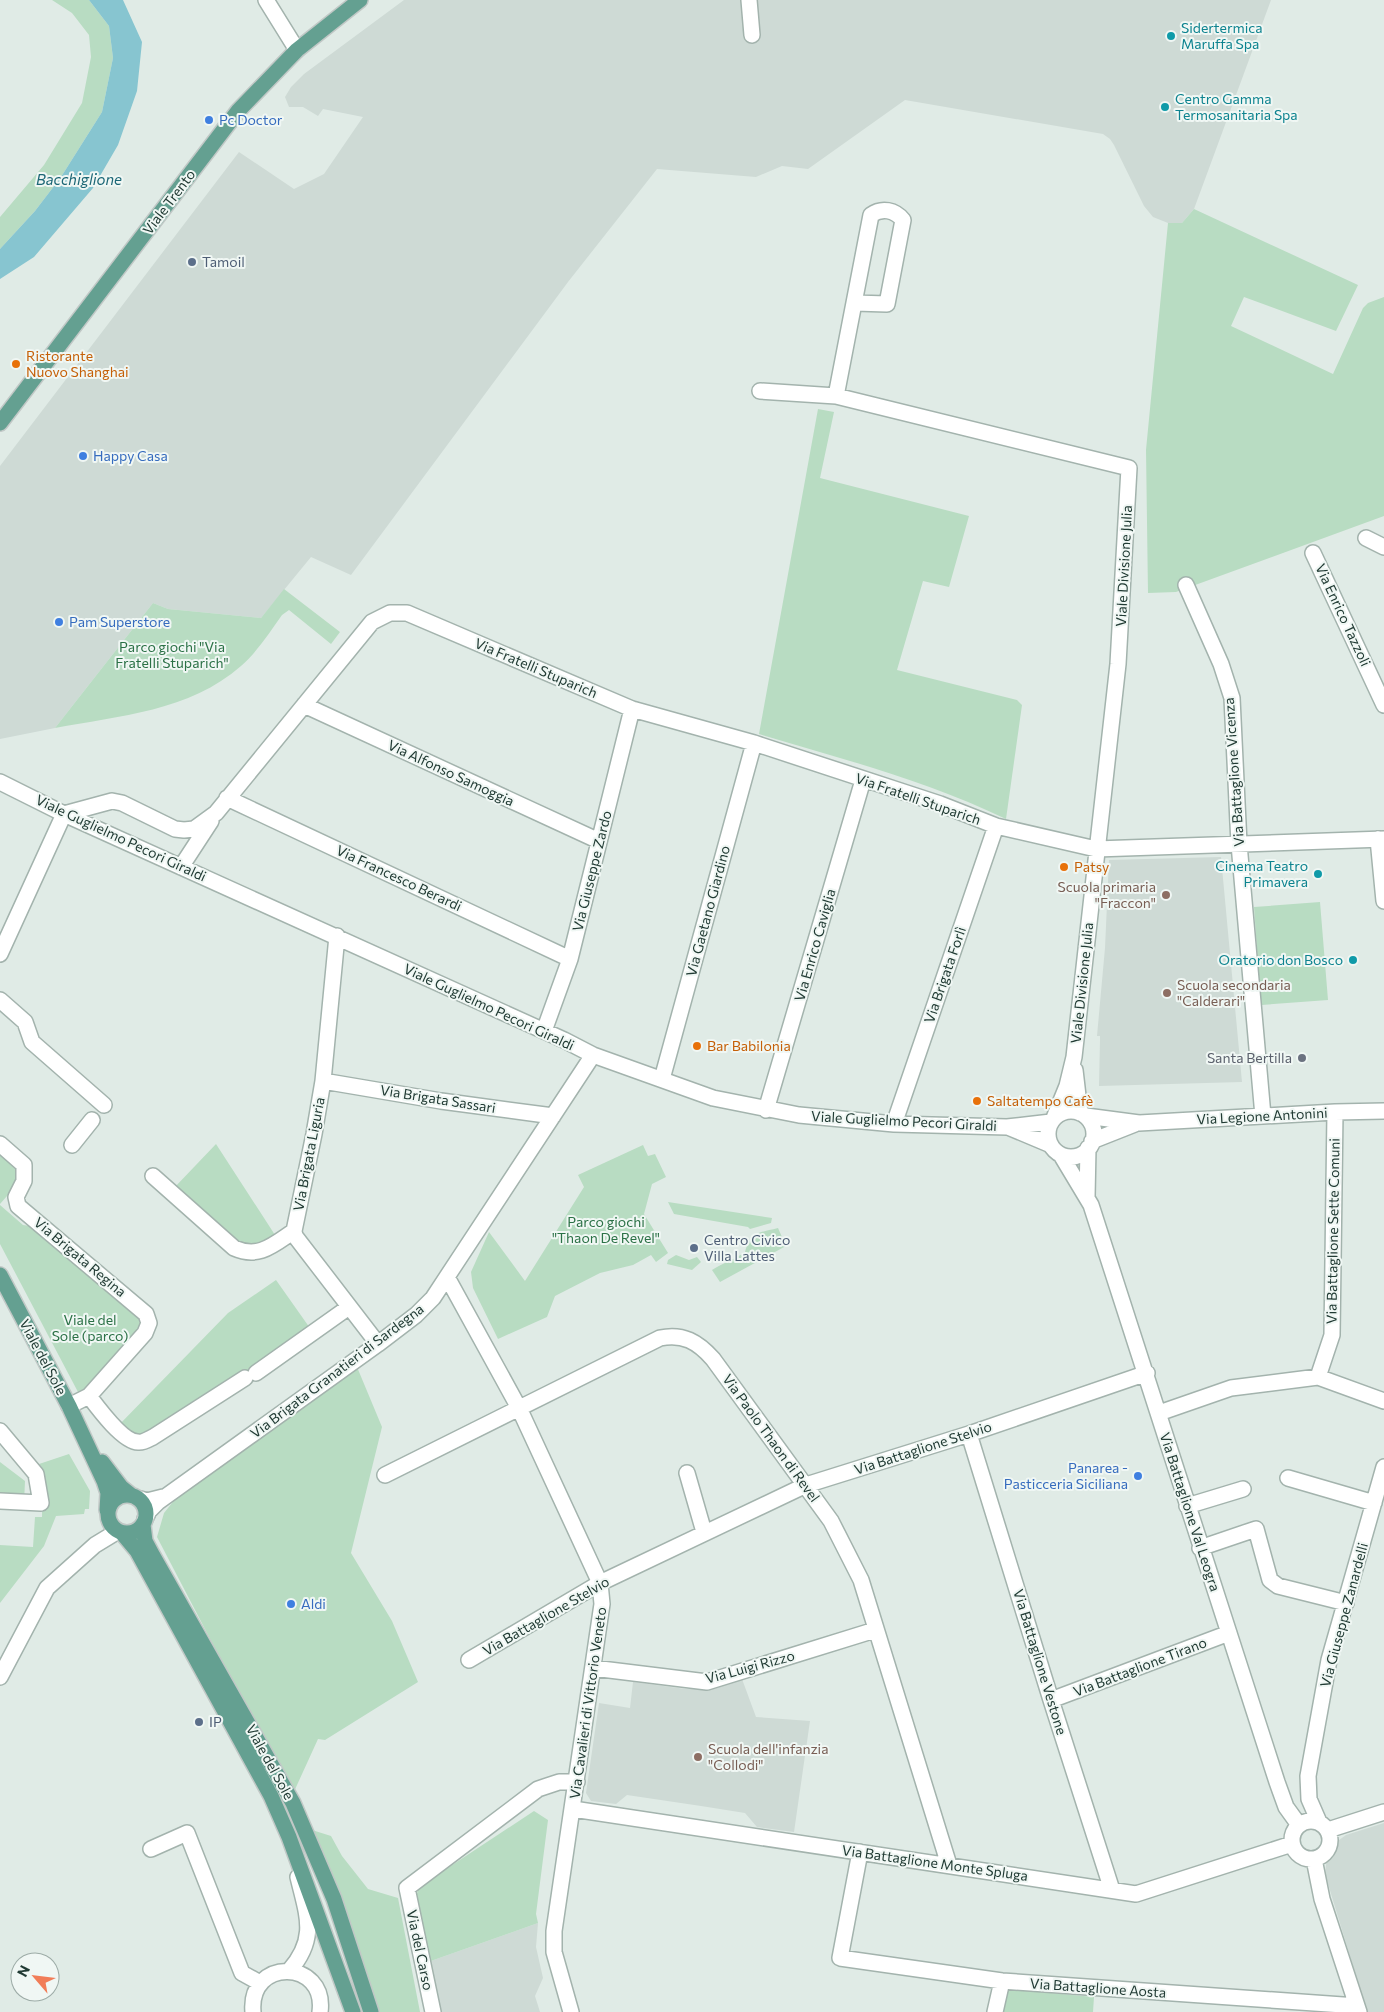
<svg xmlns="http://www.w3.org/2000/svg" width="1384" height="2012" viewBox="0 0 1384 2012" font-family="Commissioner,sans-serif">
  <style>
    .built { fill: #cedad5 }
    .green { fill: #b8dcc2 }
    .water { fill: #87c5d0 }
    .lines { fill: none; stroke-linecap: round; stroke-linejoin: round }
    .minor-casing { stroke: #a3b3ad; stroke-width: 18 }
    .major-casing { stroke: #c1c8c6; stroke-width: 18 }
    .minor { stroke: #fff; stroke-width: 15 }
    .major { stroke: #64a091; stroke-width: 15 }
    .culture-dot { fill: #0f9aa8; stroke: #f0f7f4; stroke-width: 2 }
    .shop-dot { fill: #3f7fe0; stroke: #f0f7f4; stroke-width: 2 }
    .service-dot { fill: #5c6f8a; stroke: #f0f7f4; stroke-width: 2 }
    .food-dot { fill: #e8710a; stroke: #f0f7f4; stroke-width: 2 }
    .education-dot { fill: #8d6e63; stroke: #f0f7f4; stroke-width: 2 }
    .worship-dot { fill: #6b7280; stroke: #f0f7f4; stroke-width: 2 }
    .labels { text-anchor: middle; stroke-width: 4; stroke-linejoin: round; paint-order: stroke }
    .culture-label { font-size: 14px; fill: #0d838f; stroke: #f0f7f4; text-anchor: start }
    .shop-label { font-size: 14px; fill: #366cbe; stroke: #f0f7f4; text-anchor: start }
    .street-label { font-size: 14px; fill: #213b34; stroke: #f0f7f4 }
    .service-label { font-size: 14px; fill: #4e5e75; stroke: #f0f7f4; text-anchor: start }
    .food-label { font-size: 14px; fill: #c56008; stroke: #f0f7f4; text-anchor: start }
    .park-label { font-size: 14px; fill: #2b7146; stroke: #f0f7f4 }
    .education-label { font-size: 14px; fill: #785e54; stroke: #f0f7f4; text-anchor: start }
    .worship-label { font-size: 14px; fill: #5b616d; stroke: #f0f7f4; text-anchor: end }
    .water-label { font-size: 15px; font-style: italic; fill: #1c6776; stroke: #f0f7f4 }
  </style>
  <rect width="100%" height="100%" fill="#e0ebe6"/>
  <path class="built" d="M404,0H1271L1194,209L1182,223H1168L1153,217L1144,206L1114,145L1110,139L1103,134L905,100L808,169L782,166L756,177L657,169L568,282L351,575L311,557L261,618L168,609L153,603L55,728L0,739V466L239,152L294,189L324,174L363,117L323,109L318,116L303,107H289L285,97L291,87L304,74Z
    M1221,857L1242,1082L1099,1086L1100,1040V1036H1097L1105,948L1109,860Z
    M742,1679L756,1717L810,1721L794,1832L757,1827L745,1813L701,1806L627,1795L616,1804L591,1801L586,1793L599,1703L630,1708L633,1682L686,1689H714Z
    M1384,1823V2012H1367L1325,1874L1327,1857L1335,1843L1346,1835Z
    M538,1923L536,1947L543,1978L535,1996L540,2012H438L428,1962Z"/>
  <path class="green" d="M52,0H89L109,26L113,58L102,112L61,177L35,211L0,249V217L44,165L82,103L91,57L89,35L72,13Z
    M1194,209L1358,285L1336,331L1244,297L1231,326L1333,374L1363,308L1368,303L1384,297V516L1176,592L1148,593L1146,450L1168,223H1182Z
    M818,409L834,412L820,478L969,516L949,587L923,581L897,670L1017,700L1022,705L1006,819C927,781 843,759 759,734Z
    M284,589L340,632L331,644L289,610L282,615C270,632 257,652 241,666C190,711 119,716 55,728L153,603L168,609L261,618Z
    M1320,902L1328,1000L1261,1005L1254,907Z
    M216,1144L275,1235L256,1247L245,1249L174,1188Z
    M643,1145L648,1156L655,1154L666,1177L652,1184L644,1214L668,1253L656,1262L651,1255L633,1265L600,1273L555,1296L547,1317L498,1339L473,1288L471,1272L489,1232L525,1281L584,1187L578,1175Z
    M0,1155L18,1171L21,1180L0,1204Z
    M668,1202L772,1218L771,1223L750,1229L748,1227L674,1214Z
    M0,1205L23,1225L30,1226L140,1320L139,1333L88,1388L78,1392L0,1244Z
    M778,1228L786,1246L720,1282L712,1270C723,1263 734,1260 745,1252C751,1231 759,1233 778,1228Z
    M676,1255L689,1260L697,1257L701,1262L692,1270L667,1264L668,1260Z
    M276,1280L312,1331L142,1445L117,1427L228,1313Z
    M357,1367L382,1427L351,1553L392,1621L418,1682L325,1740L318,1739L292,1796L157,1537L164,1513L176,1498Z
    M69,1454L90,1491L89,1509H85L84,1514L56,1516L44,1546L0,1603V1545L33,1547L35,1517H42L43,1469L39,1464Z
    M0,1462L25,1481L24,1503L0,1501Z
    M534,1811L548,1820L536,1914L538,1923L428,1962L414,1903L419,1887Z
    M312,1830L331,1836L342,1856L368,1889L398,1898L420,2012H378Z
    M1007,1989L1094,1997L1093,2012H995Z"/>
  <path class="water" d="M89,0H123L142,42L137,91L118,145L93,188L34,257L0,279V249L35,211L61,177L102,112L113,58L109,26Z"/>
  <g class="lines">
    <defs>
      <path id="minor" d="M266,0L297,50
        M749,0L752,35
        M855,303L887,304L903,220C895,210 882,207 871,215L836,396L1129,468L1118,664L1074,1057L1067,1086L1054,1118
        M760,391L836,396
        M1366,538L1384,547
        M1313,553L1384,705
        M1186,585L1221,664L1232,698L1239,844L1263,1116
        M304,705L599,841
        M0,782L64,814L564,1040L593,1055L713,1098L799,1115L894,1124L1007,1127L1051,1122
        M227,798L570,959
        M1378,839L1384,901
        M181,867L211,821
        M337,936L323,1081L314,1134L294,1231L295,1236L378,1344
        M0,954L64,814L112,801L122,803L175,829L184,830L194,829L216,813L372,622L390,613H407L632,709L754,743L940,804L996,826L1096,849L1384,839
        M0,1000L25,1022L32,1042L104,1105
        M544,1031L570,959L632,709
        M1075,1070L1080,1113
        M662,1079L754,743
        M323,1081L441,1101L553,1116
        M766,1110L863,780
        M1048 1134a23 23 0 1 1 46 0a23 23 0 1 1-46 0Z
        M1086,1116L1139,1123L1335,1112L1384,1111
        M894,1124L996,826
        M1008,1127L1051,1145
        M1092,1141L1135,1124
        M0,1144L24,1165V1181L16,1197L18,1206L146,1314L149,1323L145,1333L89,1396L69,1406
        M72,1145L92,1120
        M1061,1155L1091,1205L1277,1782L1286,1807L1299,1825
        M153,1176L234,1248C259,1259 273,1245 294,1231
        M1087,1197L1088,1148
        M447,1277L519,1408L600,1583L602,1604L554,1931V1952L571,2012
        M256,1373L349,1307
        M1318,1377L1332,1335L1335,1112
        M89,1396C98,1408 123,1442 138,1442C143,1443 149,1439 153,1437L245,1378
        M1159,1413L1231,1388L1318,1377L1384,1401
        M0,1431L36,1474L41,1503L0,1501
        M969,1434L1051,1700L1112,1890
        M687,1473L704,1532
        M385,1475L660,1338C683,1333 698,1342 713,1359L831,1521L861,1580L949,1865
        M1288,1478L1374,1503
        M140,1499L147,1501L163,1497
        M1187,1506L1243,1489
        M145,1519L149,1511L158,1502L378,1344L416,1315L433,1298L593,1055
        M1200,1548L1256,1529L1270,1580L1278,1586L1346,1603
        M469,1660L600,1583L806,1485L969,1434L1147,1373
        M593,1668L707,1682L875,1630
        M0,1677L47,1588L95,1545L118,1531
        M1051,1700L1229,1633
        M573,1809L1136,1894L1292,1844
        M1292 1840a19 19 0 1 1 38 0a19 19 0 1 1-38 0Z
        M1319,1822L1309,1799L1308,1776L1329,1660L1384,1467
        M1328,1830L1384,1812
        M151,1849L187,1833L242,1973L260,1983
        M860,1852L840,1958L1002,1981L1357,2006
        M1314,1859L1322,1899L1359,2012
        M289,1971C318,1938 307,1915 298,1877
        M253,2012C248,1957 327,1959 320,2012
        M433,2012L407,1888L538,1789L559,1782H577
        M995,2012L1002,1981"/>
      <path id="major" d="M0,423L238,111L297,50L360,0
        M0,1275L69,1406L104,1481L108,1493L107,1510
        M102,1462L121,1487L131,1495
        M108 1514a19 19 0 1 1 38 0a19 19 0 1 1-38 0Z
        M143,1525L145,1541L153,1556L293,1803L334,1899L371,2012
        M122,1533L137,1551L271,1796L289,1837L353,2012"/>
    </defs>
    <use href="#minor" class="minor-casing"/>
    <use href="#major" class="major-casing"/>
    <use href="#minor" class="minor"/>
    <use href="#major" class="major"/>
  </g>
  <g class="culture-dot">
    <circle cx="1171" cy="36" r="5"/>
    <circle cx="1165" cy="107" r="5"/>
    <circle cx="1318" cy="874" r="5"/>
    <circle cx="1353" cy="960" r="5"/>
  </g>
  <g class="shop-dot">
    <circle cx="209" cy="120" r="5"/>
    <circle cx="83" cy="456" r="5"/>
    <circle cx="59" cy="622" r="5"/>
    <circle cx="1138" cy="1476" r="5"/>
    <circle cx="291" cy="1604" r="5"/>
  </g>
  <g class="service-dot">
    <circle cx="192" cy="262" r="5"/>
    <circle cx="694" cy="1248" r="5"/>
    <circle cx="199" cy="1722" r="5"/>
  </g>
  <g class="food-dot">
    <circle cx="16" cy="364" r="5"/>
    <circle cx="1064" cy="867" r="5"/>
    <circle cx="697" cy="1046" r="5"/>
    <circle cx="977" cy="1101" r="5"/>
  </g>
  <g class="education-dot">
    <circle cx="1166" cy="895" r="5"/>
    <circle cx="1167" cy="993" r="5"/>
    <circle cx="698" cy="1757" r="5"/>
  </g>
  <circle class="worship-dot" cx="1302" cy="1058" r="5"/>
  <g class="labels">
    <g class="culture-label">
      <text x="1181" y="33">Sidertermica<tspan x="1181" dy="16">Maruffa Spa</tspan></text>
      <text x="1175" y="104">Centro Gamma<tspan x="1175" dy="16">Termosanitaria Spa</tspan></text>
      <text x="1308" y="871" text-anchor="end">Cinema Teatro<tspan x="1308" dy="16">Primavera</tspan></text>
      <text x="1343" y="965" text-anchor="end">Oratorio don Bosco</text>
    </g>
    <g class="shop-label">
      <text x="219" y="125">Pc Doctor</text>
      <text x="93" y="461">Happy Casa</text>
      <text x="69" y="627">Pam Superstore</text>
      <text x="1128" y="1473" text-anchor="end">Panarea -<tspan x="1128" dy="16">Pasticceria Siciliana</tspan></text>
      <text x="301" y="1609">Aldi</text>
    </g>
    <g class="street-label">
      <text transform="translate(169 202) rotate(-53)" y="5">Viale Trento</text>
      <text transform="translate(1124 566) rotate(-87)" y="5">Viale Divisione Julia</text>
      <text transform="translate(1343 615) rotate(65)" y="5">Via Enrico Tazzoli</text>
      <text transform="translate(536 668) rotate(23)" y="5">Via Fratelli Stuparich</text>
      <text transform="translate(1234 772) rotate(-94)" y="5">Via Battaglione Vicenza</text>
      <text transform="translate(451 773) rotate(25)" y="5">Via Alfonso Samoggia</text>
      <text transform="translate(918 799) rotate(19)" y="5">Via Fratelli Stuparich</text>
      <text transform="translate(121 838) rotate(25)" y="5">Viale Guglielmo Pecori Giraldi</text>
      <text transform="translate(592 871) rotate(-76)" y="5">Via Giuseppe Zardo</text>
      <text transform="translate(399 878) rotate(25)" y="5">Via Francesco Berardi</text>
      <text transform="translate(708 911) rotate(-75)" y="5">Via Gaetano Giardino</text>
      <text transform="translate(815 945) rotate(-74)" y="5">Via Enrico Caviglia</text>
      <text transform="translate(945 975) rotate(-71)" y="5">Via Brigata Forlì</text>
      <text transform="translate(1082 983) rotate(-84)" y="5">Viale Divisione Julia</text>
      <text transform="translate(489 1007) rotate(25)" y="5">Viale Guglielmo Pecori Giraldi</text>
      <text transform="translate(438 1099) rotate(9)" y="5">Via Brigata Sassari</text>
      <text transform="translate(1262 1116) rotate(-3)" y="5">Via Legione Antonini</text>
      <text transform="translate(904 1121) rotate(3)" y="5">Viale Guglielmo Pecori Giraldi</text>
      <text transform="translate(309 1154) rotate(-79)" y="5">Via Brigata Liguria</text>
      <text transform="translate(1333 1231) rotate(-89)" y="5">Via Battaglione Sette Comuni</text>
      <text transform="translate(80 1257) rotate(40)" y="5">Via Brigata Regina</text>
      <text transform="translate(43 1357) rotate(62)" y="5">Viale del Sole</text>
      <text transform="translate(337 1371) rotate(-37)" y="5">Via Brigata Granatieri di Sardegna</text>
      <text transform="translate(771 1438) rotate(54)" y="5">Via Paolo Thaon di Revel</text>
      <text transform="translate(923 1448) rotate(-18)" y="5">Via Battaglione Stelvio</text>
      <text transform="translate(1190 1512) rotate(72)" y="5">Via Battaglione Val Leogra</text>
      <text transform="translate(1344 1615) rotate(-75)" y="5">Via Giuseppe Zanardelli</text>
      <text transform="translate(546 1616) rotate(-30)" y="5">Via Battaglione Stelvio</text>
      <text transform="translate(1040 1662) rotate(73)" y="5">Via Battaglione Vestone</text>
      <text transform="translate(750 1667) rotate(-15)" y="5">Via Luigi Rizzo</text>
      <text transform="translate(1140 1667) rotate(-21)" y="5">Via Battaglione Tirano</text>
      <text transform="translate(588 1703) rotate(-82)" y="5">Via Cavalieri di Vittorio Veneto</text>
      <text transform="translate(270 1762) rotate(61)" y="5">Viale del Sole</text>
      <text transform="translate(935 1863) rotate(8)" y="5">Via Battaglione Monte Spluga</text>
      <text transform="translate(420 1950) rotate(78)" y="5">Via del Carso</text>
      <text transform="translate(1098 1988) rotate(4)" y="5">Via Battaglione Aosta</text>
    </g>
    <g class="service-label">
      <text x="202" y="267">Tamoil</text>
      <text x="704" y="1245">Centro Civico<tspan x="704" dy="16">Villa Lattes</tspan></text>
      <text x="209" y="1727">IP</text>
    </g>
    <g class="food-label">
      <text x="26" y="361">Ristorante<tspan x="26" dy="16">Nuovo Shanghai</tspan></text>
      <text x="1074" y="872">Patsy</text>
      <text x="707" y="1051">Bar Babilonia</text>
      <text x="987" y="1106">Saltatempo Cafè</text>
    </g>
    <g class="park-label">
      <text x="172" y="652">Parco giochi "Via<tspan x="172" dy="16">Fratelli Stuparich"</tspan></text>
      <text x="606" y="1227">Parco giochi<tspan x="606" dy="16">"Thaon De Revel"</tspan></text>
      <text x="90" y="1325">Viale del<tspan x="90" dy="16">Sole (parco)</tspan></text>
    </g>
    <g class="education-label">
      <text x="1156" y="892" text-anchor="end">Scuola primaria<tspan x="1156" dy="16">"Fraccon"</tspan></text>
      <text x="1177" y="990">Scuola secondaria<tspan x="1177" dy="16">"Calderari"</tspan></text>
      <text x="708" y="1754">Scuola dell'infanzia<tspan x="708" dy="16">"Collodi"</tspan></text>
    </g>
    <g class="worship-label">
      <text x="1292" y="1063">Santa Bertilla</text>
    </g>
    <g class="water-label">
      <text x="79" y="185">Bacchiglione</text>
    </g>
  </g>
  <g transform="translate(35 1977) rotate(298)"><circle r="24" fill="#f0f7f4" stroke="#9daca7"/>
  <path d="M0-4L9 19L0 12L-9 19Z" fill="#f17d58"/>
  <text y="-8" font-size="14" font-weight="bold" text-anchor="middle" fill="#213b34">N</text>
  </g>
</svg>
